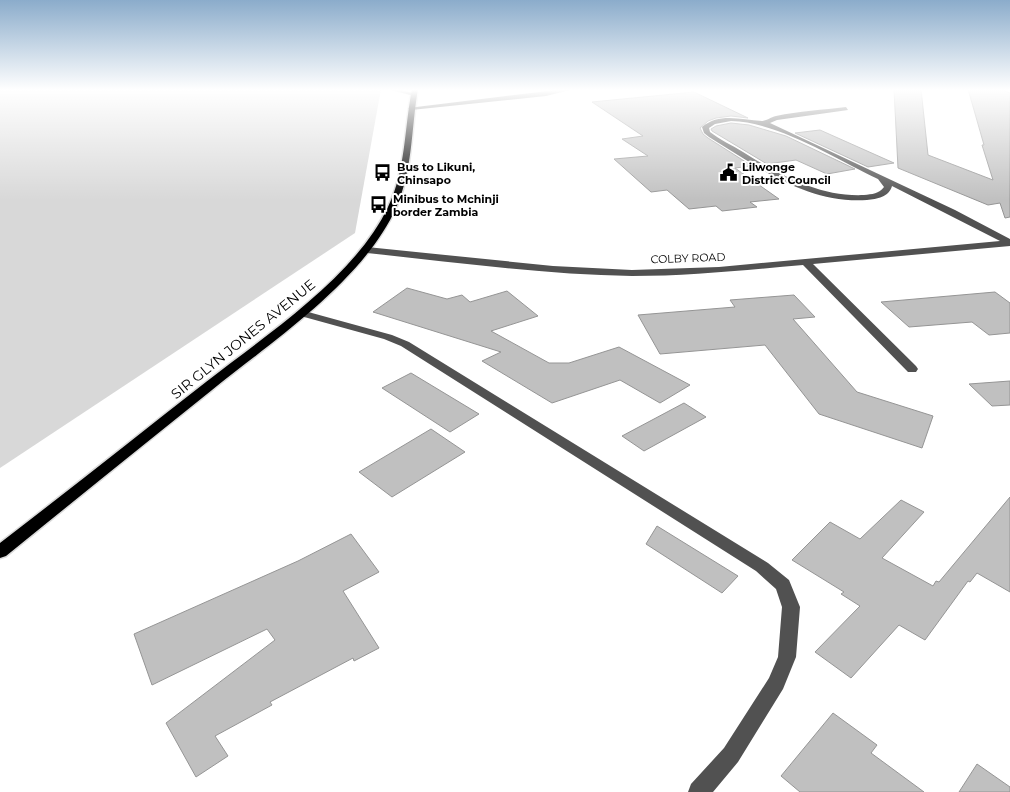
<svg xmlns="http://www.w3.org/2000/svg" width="1010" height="792" viewBox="0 0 1010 792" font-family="Montserrat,sans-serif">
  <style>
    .green { fill: #d8d8d8 }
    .building { fill: #c0c0c0; stroke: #959595 }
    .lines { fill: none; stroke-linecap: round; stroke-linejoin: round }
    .major-casing { stroke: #dbdbdb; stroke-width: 3 }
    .minor { fill: #515151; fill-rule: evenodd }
    .major { fill: #000; fill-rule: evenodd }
    .labels { text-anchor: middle; stroke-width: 4; stroke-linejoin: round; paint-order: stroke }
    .far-poi-label { font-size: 11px; font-weight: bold; fill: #000; stroke: #fff; text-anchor: start }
    .far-street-label { font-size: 11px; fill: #000; stroke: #fff }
    .street-label { font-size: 14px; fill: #000; stroke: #fff }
  </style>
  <rect width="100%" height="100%" fill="#fff"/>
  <path class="green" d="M0,89H381L355,233L0,468Z"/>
  <path class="building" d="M894,89H921L928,155L993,180L982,145H984L968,89H998L1010,93V217L1005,218L1000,203L988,205L898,168Z
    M694,92L748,118L731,116L716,118L708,121L700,128L703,134L708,138L752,166L735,168L779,199L750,202L757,207L722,211L716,206L689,209L667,190L651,192L614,159L648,156L622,139L643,136L592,102Z
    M731,123L749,125L786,136L855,169L827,174L796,160L767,164L712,131L711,129L716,126Z
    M820,130L894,163L868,167L795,133Z
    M407,288L447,299L462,295L470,302L507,291L538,316L491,331L549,363H569L619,347L690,385L660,403L620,380L552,403L482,361L501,352L373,312Z
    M995,292L1010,303V333L989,335L972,322L909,327L881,302Z
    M794,295L815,317L793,319L857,392L933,416L922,448L819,414L765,345L660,354L638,315L735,307L730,300Z
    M411,373L479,414L450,432L382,388Z
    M1010,381V405L992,406L969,384Z
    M684,403L706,417L644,451L622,436Z
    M431,429L465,452L392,497L359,472Z
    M1010,497V592L977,573L970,582L968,581L925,640L899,625L851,678L815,652L860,606L841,594L844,592L792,560L830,522L860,539L901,500L924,512L882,558L933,586L936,581L939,582Z
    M657,526L738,576L722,593L646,544Z
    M351,534L379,572L343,591L379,648L354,661L353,658L270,702L272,705L215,736L228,756L196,777L166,723L275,640L267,629L152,685L134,634L298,561Z
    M833,713L877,745L871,753L924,792H800L781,776Z
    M977,764L1010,787V792H959Z"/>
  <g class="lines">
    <defs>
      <path id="major" d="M412,89H418C411,129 413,170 396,208C363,281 274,340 212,390C143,445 74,501 6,556L0,558V543C69,490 137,436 206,382C266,335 355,277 388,207C406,170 404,129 412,89Z"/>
    </defs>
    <use href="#major" class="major-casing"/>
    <path class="minor" d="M387,89H397L417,94L414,96Z
      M564,89H574L546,96L411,110L408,108Z
      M846,107L848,110L777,120L770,123L955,210L1010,239V246L813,264L916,366L918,369L916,372H908L803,265C746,270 689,276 632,276C544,275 455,262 367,253L362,250L367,247L553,266L632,270L719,267L1000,241L892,186C889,197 877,199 867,200C807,204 758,167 709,137L704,133L702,127C720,112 741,120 762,121C766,121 771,117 776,116C799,111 823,110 846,107ZM731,121C778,122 836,159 878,179L884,187C879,194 872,194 864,195C819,197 780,175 743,152C732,145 720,140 710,132L709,128L715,124Z
      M301,310L392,335L409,342L768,563L789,580L800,607L796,657L783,689L738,762L713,792H688L691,784L724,748L769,678L778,657L782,607L776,589L756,571L401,346L384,339L297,315L296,313Z"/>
    <use href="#major" class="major"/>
  </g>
  <linearGradient id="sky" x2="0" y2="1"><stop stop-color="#8baccb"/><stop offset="0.45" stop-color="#fff"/><stop offset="1" stop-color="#fff" stop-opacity="0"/></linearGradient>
  <rect width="1010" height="200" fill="url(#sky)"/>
  <defs>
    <symbol id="bus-bare" viewBox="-9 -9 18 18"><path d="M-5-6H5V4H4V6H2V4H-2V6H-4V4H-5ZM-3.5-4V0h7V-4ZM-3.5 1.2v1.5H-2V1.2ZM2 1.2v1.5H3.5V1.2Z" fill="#000" stroke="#fff" stroke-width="2.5" paint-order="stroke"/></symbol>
    <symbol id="civic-bare" viewBox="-9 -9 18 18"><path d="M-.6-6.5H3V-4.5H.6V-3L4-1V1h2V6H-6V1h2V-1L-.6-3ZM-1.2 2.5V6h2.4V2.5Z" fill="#000" stroke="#fff" stroke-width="2.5" paint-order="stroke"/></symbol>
  </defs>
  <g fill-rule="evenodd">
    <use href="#bus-bare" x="370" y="160" width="25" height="25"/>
    <use href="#civic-bare" x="716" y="160" width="25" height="25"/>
    <use href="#bus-bare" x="366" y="192" width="25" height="25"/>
  </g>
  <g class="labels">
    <g class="far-poi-label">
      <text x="397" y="171">Bus to Likuni,<tspan x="397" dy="13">Chinsapo</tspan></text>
      <text x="742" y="171">Lilwonge<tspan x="742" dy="13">District Council</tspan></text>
      <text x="393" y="203">Minibus to Mchinji<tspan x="393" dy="13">border Zambia</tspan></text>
    </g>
    <g class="far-street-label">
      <text transform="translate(688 258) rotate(-2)" y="4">COLBY ROAD</text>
    </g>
    <g class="street-label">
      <text transform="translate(243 339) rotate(-39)" y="5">SIR GLYN JONES AVENUE</text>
    </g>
  </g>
</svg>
